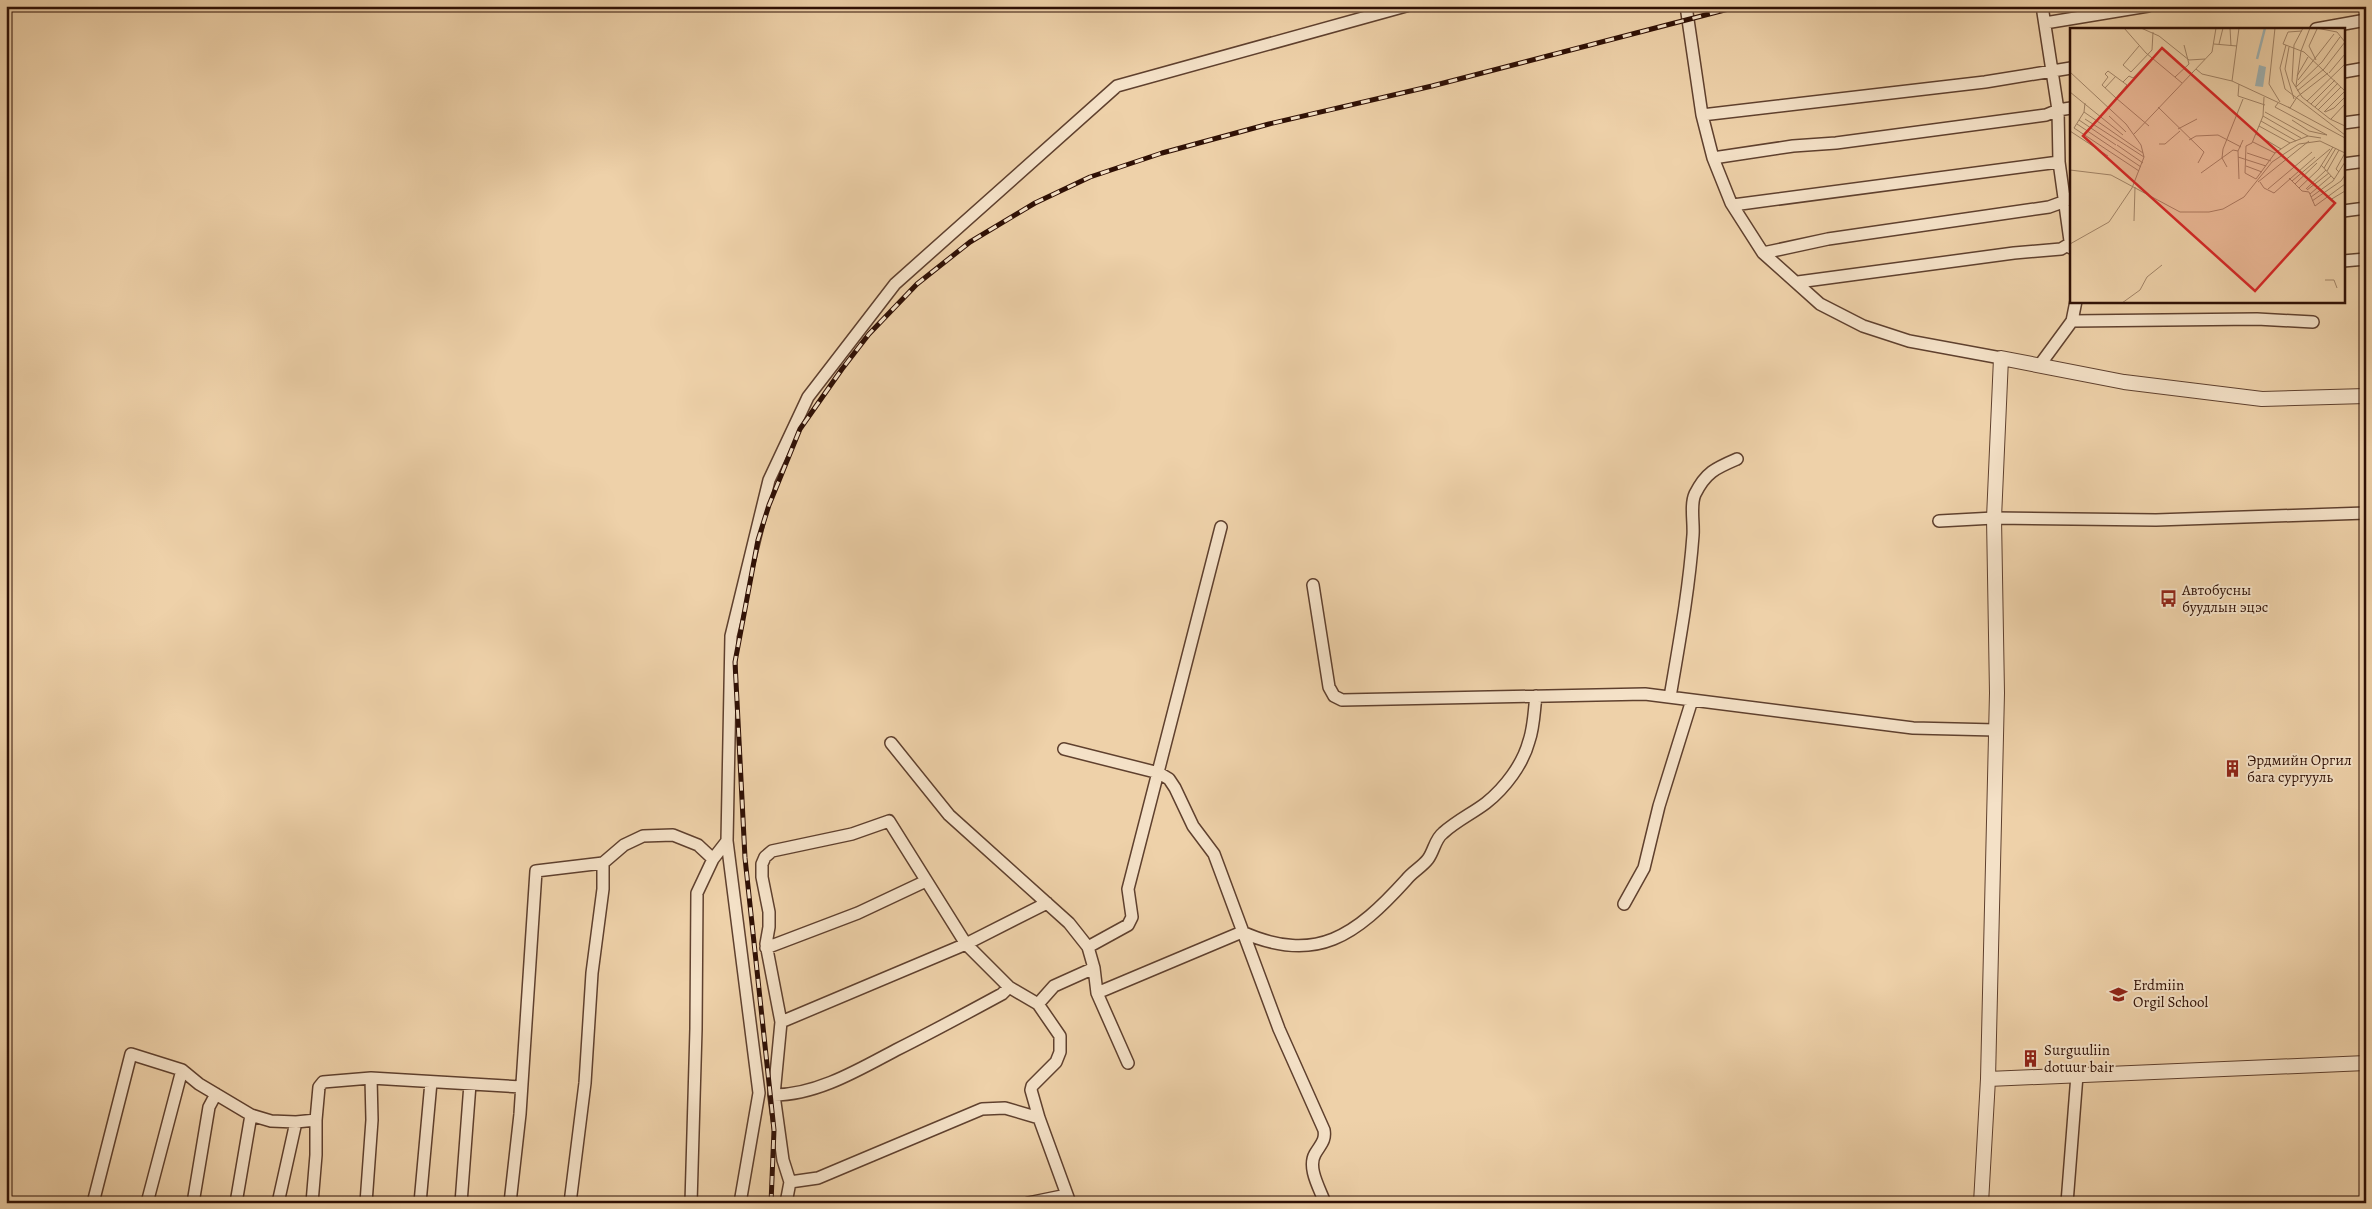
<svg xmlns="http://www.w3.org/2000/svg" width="2372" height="1209" viewBox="0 0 2372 1209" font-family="Alegreya,serif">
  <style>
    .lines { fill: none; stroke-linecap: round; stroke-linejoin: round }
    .minor-casing { stroke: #5f402e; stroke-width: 14 }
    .tertiary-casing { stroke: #5f402e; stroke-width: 16 }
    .minor { stroke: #f4e1c7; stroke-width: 11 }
    .tertiary { stroke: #f4e1c7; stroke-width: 14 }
    .rail-casing { stroke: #2f1005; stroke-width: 5 }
    .rail { stroke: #f4e1c7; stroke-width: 3; stroke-dasharray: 9; stroke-linecap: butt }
    .labels { text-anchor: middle; stroke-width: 4; stroke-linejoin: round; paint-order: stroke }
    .poi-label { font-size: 15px; fill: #2f1005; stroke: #f4e1c7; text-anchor: start }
    .inset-river { fill: none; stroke: #a0b4b5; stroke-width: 2.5 }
    .inset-road { fill: none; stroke: #a28467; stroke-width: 1 }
    .view { fill: #d62828; fill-opacity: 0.15; stroke: #d62828; stroke-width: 2.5 }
    .inset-edge { fill: none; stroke: #2f1005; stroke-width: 2.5 }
  </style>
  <rect width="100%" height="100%" fill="#eed1a9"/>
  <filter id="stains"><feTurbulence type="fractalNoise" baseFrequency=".004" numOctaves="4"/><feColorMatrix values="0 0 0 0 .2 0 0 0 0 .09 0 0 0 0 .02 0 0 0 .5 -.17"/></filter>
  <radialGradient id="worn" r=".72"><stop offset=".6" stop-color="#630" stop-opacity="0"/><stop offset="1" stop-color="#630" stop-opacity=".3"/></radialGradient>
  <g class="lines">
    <defs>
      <path id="minor" d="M1686,6L1702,115L1713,158L1731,203L1763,253L1820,304L1863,326L1909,341L2001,358
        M2042,6L2058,110L2059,162L2071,248
        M2045,23L2148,6
        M2316,29L2366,20
        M2343,72L2366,68
        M1702,115L1985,82L2071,68
        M2343,123L2366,120
        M1713,158L1793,146L1836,143L2046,115L2058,110L2071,108
        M2343,164L2366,161
        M1733,205L2059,162
        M2343,211L2366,208
        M1763,253L1828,239L2049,207L2071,199
        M2343,261L2366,259
        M1798,282L2014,253L2061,249L2071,243
        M2072,321L2257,319L2313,322
        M2039,366L2072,321L2076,301
        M1939,521L1994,518L2156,520L2366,513
        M1313,585L1329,687L1334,696L1342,700L1645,694L1913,728L1996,730
        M1670,697C1679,644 1689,590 1693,535C1694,523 1690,505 1695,494C1706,472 1716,468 1737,459
        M891,743L949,815L1069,923L1088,947L1094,968L1097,993L1128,1063
        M1064,749L1159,773L1169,779L1175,788L1193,826L1214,854L1279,1029L1324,1130C1326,1141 1320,1145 1315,1154C1307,1168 1320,1189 1325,1203
        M1624,904L1644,868L1659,806L1692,700
        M1088,947L1128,925L1132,917L1128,889L1221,527
        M766,948L858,913L926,881
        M1097,993L1242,932C1317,965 1356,935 1406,880C1412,872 1422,867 1428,859C1434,851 1435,839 1443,833C1456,821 1473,813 1486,803C1505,788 1523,764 1529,741C1534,727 1534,711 1536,696
        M1038,1004L1054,986L1094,968
        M781,1022L966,944L1047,903
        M774,1095C817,1095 860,1069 896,1050C932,1032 967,1013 1002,994L1009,987
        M790,1182L818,1178L982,1109L1005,1108L1039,1118
        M93,1203L131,1054L182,1070L199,1084L251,1115L271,1121L296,1122L316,1120L319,1087L323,1082L371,1078L521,1087
        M147,1203L182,1070
        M193,1203L209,1107L216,1094
        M236,1203L251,1115
        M278,1203L296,1122
        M312,1203L316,1155V1120
        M366,1203L372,1120L371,1078
        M420,1203L431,1082
        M461,1203L470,1084
        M510,1203L520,1114L536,871L603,863L624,845L643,836L673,835L698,845L713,859
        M570,1203L585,1083L592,973L603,889V863
        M691,1203L696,1029L697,893L713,859L727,841
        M740,1203L759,1093L727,841L731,636L769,480L808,397L895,284L1117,86L1406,6
        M786,1203L790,1182L783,1160L774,1095L781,1022L766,944L769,927V912L762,877V864L765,857L772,851L852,834L889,821L966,944L1009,987L1038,1004L1060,1036V1052L1056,1062L1032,1086L1031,1090L1039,1118L1070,1203
        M1028,1203L1067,1195
        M2067,1203L2077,1075"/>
      <path id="tertiary" d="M1988,1079L2366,1063
        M1981,1203L1988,1079L1997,693L1994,518L2001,358L2124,382L2262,399L2366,396"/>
    </defs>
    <use href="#minor" class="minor-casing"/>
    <use href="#tertiary" class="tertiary-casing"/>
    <use href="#minor" class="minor"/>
    <use href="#tertiary" class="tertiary"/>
    <defs>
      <path id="rail" d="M771,1203L774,1130L745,858L735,662L758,540L769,505L800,429L842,369L869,334L917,284L970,242L1035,203L1090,177L1162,153L1269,124L1432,86L1740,6"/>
    </defs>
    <use href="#rail" class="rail-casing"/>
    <use href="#rail" class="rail"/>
  </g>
  <defs>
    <symbol id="bus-bare" viewBox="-9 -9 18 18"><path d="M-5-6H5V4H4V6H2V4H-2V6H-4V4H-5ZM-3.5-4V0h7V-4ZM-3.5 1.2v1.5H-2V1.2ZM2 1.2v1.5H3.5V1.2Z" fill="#8f2418" stroke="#f4e1c7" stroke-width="2.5" paint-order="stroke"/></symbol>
    <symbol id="building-bare" viewBox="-9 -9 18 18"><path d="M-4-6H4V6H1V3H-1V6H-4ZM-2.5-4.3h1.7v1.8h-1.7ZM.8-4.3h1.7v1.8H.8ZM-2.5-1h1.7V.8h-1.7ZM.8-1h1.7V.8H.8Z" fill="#8f2418" stroke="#f4e1c7" stroke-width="2.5" paint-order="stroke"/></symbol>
    <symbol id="school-bare" viewBox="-9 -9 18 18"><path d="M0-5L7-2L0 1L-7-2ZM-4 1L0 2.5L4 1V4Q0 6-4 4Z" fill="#8f2418" stroke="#f4e1c7" stroke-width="2.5" paint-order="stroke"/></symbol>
  </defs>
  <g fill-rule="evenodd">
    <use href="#bus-bare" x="2156" y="586" width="25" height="25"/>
    <use href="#building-bare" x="2220" y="756" width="25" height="25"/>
    <use href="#school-bare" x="2106" y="982" width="25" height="25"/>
    <use href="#building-bare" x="2018" y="1046" width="25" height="25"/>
  </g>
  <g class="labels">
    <g class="poi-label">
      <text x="2182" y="595">Автобусны<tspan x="2182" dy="17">буудлын эцэс</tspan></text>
      <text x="2247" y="765">Эрдмийн Оргил<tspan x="2247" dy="17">бага сургууль</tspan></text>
      <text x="2133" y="990">Erdmiin<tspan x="2133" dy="17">Orgil School</tspan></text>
      <text x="2044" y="1055">Surguuliin<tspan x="2044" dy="17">dotuur bair</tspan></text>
    </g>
  </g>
  <g transform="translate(2070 28)">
    <rect width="275" height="275" fill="#eed1a9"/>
    <path d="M189,37L196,39L193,59L185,58Z" fill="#a0b4b5"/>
    <path class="inset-river" d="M187,31L195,0"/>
    <path class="inset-road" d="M54,0L76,25L112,55M71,0L89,8L119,32L135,31M160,0L161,18M205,0L199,56L210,74M233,0L224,17L222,53L232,69L260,91L275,98M246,0L267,4L275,14M232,3L218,4L213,16L234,24L275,63M144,16L167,18M149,16L153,0M216,17L210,40L215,61L275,107M69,18L53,37L61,44L82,22L83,4M219,19L215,41L224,71M246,32L239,18L247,1M126,41L132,46L162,53L220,80L227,69L258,45M0,44L56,96L71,117L74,129L62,160L39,194L0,216M259,45L275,26M227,48L238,29M105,49L119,36L114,17M228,52L264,6M162,53L169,0M53,54L59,48L63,50L82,30M169,56L168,68L195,77M226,58L231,23L240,0M226,59L252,34L270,9M35,60L46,48M227,63L254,41L275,14M0,64L53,107M194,69L193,88L182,115L176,118L175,145L186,151L205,125L220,115L238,108L251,110M237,73L275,36M15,75L14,84L4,100L69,143M208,75L205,79L257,107L239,103L222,92M241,76L265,52M39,79L46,70L57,57L38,43L35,46L38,49L32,57L46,70L79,98M88,79L134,124L128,135M218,79L275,110M245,79L268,55M248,82L271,59M14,84L73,125M195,84L238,108M254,84L275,63M255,84L264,80L275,69M39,88L56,104M193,88L231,110M15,91L74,129M261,91L275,76M9,92L46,117M191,93L226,113M7,96L71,139M189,98L220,115M108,101L127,91M0,103L38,128M64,106L142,24L146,0M186,106L211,121M119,112L126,108L148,107L171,119M183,114L205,125M89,116H95L110,103M47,117L73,135M177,125L201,133M168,129L196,138M251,137L264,151M176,138L192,144M157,139L152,130L153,121L173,71M254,140L266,120M0,142L41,147L110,184H139L153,181L174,169L202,134L229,116L250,113L275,125M257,143L269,122M269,144L266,141L275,125M131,145L163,122L168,123M219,150L232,163L239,164L245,178L275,156M169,151L168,123L173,112M222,153L260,121M188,154L239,113M190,154L194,160L204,165L245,129M225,156L247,135M229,160L249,141L263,119M198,161L242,124M236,161L256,142M237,162L259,145M240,166L261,148M241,169L263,153L275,134M260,172L275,163M242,173L271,153L275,147M64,193L65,159M255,252H264L267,260M52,275L70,262L77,249L92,237"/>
    <path class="view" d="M92,20L265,175L185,263L13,108Z"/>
    <rect width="275" height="275" class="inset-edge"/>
  </g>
  <rect width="2372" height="1209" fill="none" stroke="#eed1a9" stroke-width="25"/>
  <rect x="8" y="8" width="2357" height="1194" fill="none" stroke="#2f1005" stroke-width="2.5"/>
  <rect x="12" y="12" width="2347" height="1184" fill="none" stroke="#2f1005"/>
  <rect width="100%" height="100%" filter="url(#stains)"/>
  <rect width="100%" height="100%" fill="url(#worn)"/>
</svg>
